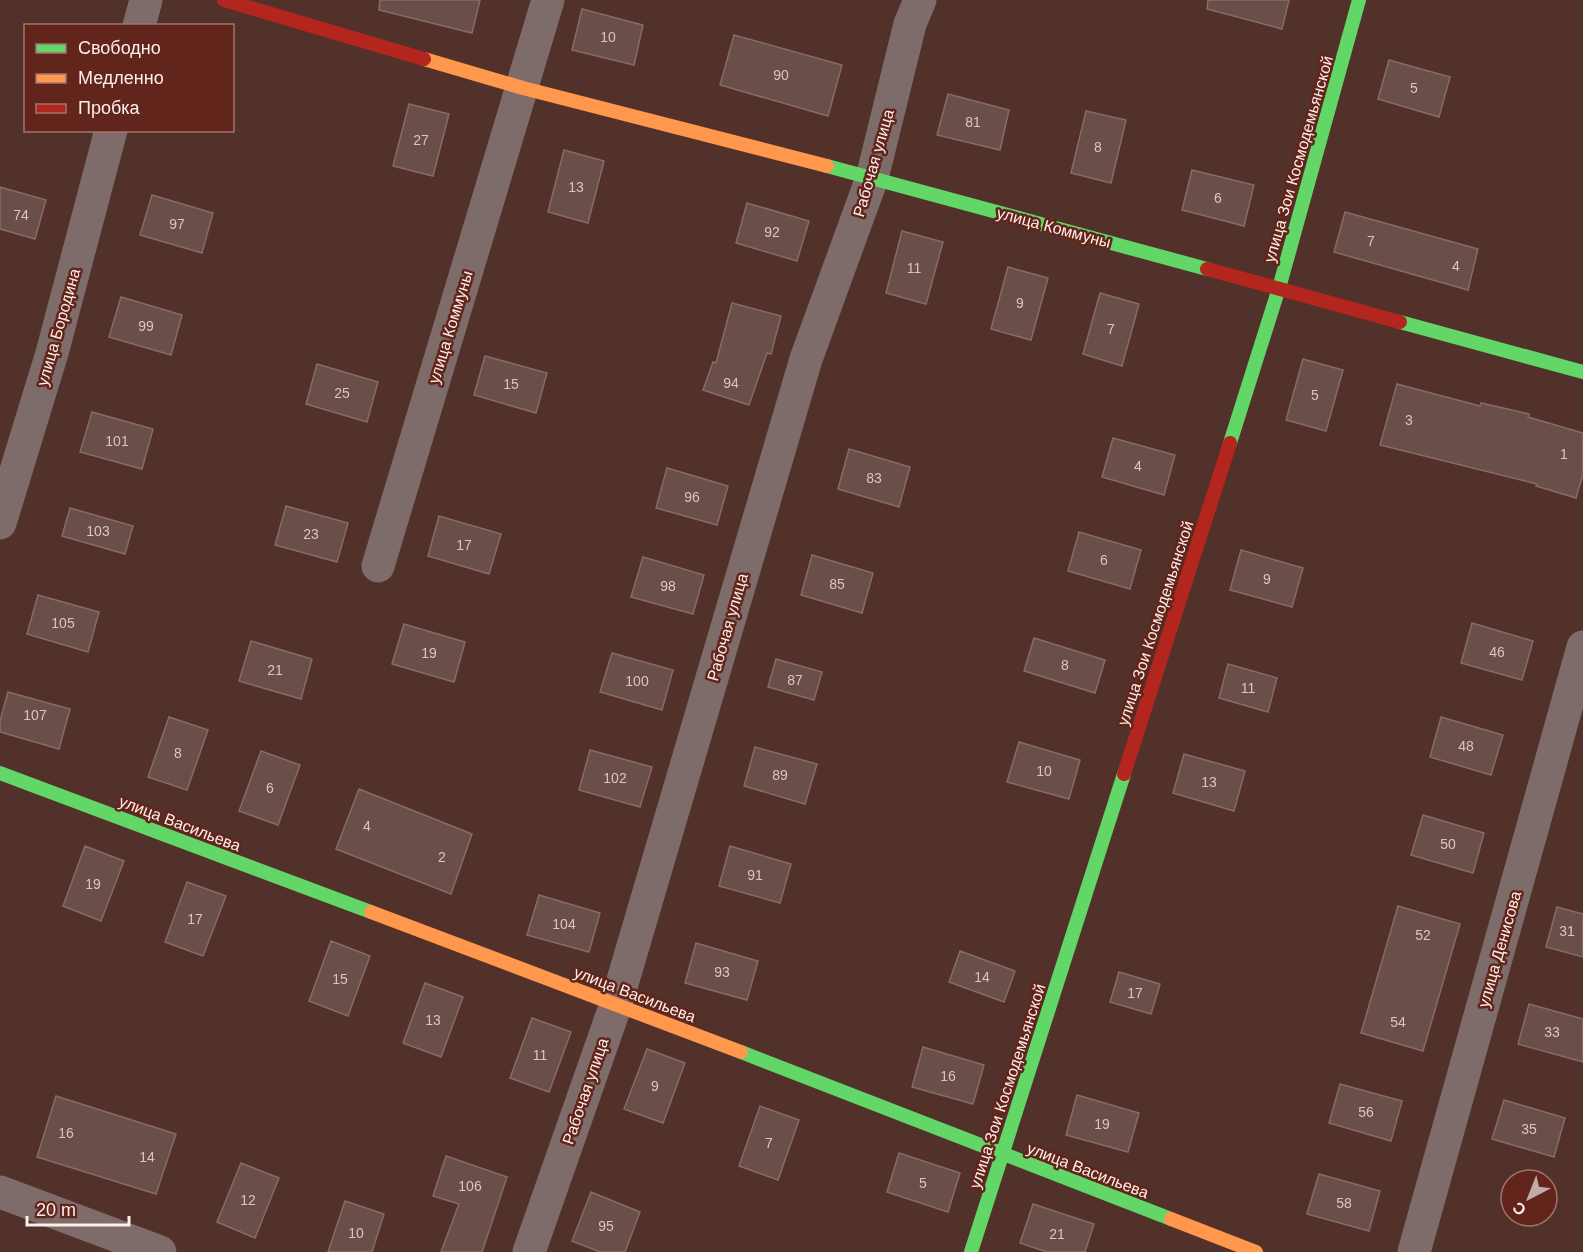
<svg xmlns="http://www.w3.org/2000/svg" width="1583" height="1252" viewBox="0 0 1583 1252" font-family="Arial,sans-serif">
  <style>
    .building { fill: #694e49; stroke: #886b66; stroke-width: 1.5 }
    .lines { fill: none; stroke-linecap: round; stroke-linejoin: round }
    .street { stroke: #7d6c69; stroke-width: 33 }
    .fast { stroke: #63d668; stroke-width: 14 }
    .slow { stroke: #ff974d; stroke-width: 14 }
    .jam { stroke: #b3261e; stroke-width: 14 }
    .labels { text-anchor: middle; stroke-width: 5; stroke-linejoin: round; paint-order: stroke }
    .number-label { font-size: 14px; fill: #d9c6c2 }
    .street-label { font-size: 16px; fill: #feeeea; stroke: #62251b }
  </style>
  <rect width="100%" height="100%" fill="#52312b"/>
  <path class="building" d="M380,0H480L472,33L379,10Z
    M1208,0H1289L1282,29L1207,9Z
    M582,9L643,25L634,65L572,50Z
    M734,35L842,65L828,116L720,85Z
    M1389,60L1450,77L1439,117L1378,99Z
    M948,94L1009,110L1000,150L937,135Z
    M409,104L449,114L433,176L393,166Z
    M1086,111L1126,120L1111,183L1071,173Z
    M564,150L604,161L588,223L548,212Z
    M1192,170L1254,185L1244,226L1182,210Z
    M0,187L46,200L35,239L0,229Z
    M152,195L213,213L202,253L140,235Z
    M747,203L809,221L797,261L736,243Z
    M1345,212L1478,249L1468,290L1334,252Z
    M902,231L943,242L926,304L886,293Z
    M1008,267L1048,278L1031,340L991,329Z
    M1100,293L1139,304L1122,366L1083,354Z
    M121,297L182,315L171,355L109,337Z
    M732,303L781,316L771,354L767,353L749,405L703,390L713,362L716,363Z
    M485,356L547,373L536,413L474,395Z
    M1303,359L1343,370L1326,431L1286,420Z
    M317,364L378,382L367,422L306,404Z
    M1397,384L1480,406L1481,403L1529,414L1528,417L1583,433V474L1576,498L1536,486L1537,484L1380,445Z
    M92,412L153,429L142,469L80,452Z
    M1113,438L1175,455L1164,495L1102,477Z
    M849,449L910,467L899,507L838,489Z
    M667,468L728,486L717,525L656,508Z
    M286,506L348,523L337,562L275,545Z
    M70,508L133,526L125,554L62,536Z
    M439,516L501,534L489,574L428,556Z
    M1079,532L1141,550L1130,589L1068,571Z
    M1241,550L1303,568L1292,607L1230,590Z
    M812,555L873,573L862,613L801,595Z
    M643,557L704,575L693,614L631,597Z
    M38,595L99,612L88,652L27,634Z
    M1472,623L1533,641L1522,680L1461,663Z
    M404,624L465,642L454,682L392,664Z
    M1034,638L1105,660L1095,693L1024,671Z
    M251,641L312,659L301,699L239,681Z
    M612,653L673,670L662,710L600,692Z
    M776,659L822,672L814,700L768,687Z
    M1228,664L1277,678L1268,712L1219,698Z
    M8,692L70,709L59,749L0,732V721Z
    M169,717L208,730L187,790L148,777Z
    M1441,717L1503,735L1491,775L1430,757Z
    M1019,742L1080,760L1069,799L1007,782Z
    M755,747L817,764L805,804L744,786Z
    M590,750L652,767L640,807L579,790Z
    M261,751L300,765L278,825L239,811Z
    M1184,754L1245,771L1234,811L1173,793Z
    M359,789L472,834L451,894L336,849Z
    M1423,815L1484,833L1473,873L1411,855Z
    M85,846L124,861L101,921L63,906Z
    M730,846L791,864L780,903L719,886Z
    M187,882L226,896L203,956L165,942Z
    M539,895L600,913L589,952L527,935Z
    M1398,906L1460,924L1423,1051L1361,1033Z
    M1557,907L1583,914V957L1546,947Z
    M331,941L370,956L348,1016L309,1001Z
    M696,943L758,961L747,1000L685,983Z
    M960,951L1015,971L1004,1002L949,982Z
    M1119,972L1160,984L1151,1014L1110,1002Z
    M425,983L463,997L441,1057L403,1043Z
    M1529,1004L1583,1019V1062L1518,1044Z
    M532,1018L571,1032L549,1092L510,1078Z
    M923,1047L984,1065L973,1104L912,1087Z
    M647,1049L685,1063L663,1123L624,1109Z
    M1340,1084L1402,1101L1391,1141L1329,1123Z
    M1077,1095L1139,1113L1128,1152L1066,1135Z
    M56,1096L176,1134L156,1194L37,1157Z
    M1504,1100L1565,1118L1554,1157L1492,1139Z
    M760,1106L799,1120L778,1180L739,1166Z
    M899,1153L960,1173L948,1212L887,1192Z
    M446,1156L507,1177L482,1252H441L459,1204L433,1196Z
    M241,1163L279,1178L255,1238L217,1222Z
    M1319,1174L1380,1191L1369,1231L1307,1214Z
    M591,1192L640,1212L625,1252H600L572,1241Z
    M345,1201L384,1214L372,1252H328Z
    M1033,1204L1094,1224L1085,1252H1047L1020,1243Z"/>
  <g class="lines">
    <path class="street" d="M139,26L146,0
      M0,523L52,353L111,130
      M378,566L548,0
      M0,1192L160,1252
      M529,1252L616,1004L806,359L872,178L910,24L920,0
      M1414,1252L1583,647"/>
    <path class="fast" d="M827,166L1207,269
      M1400,322L1583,372
      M1230,443L1279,288L1359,0
      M0,773L371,912
      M741,1052L1171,1219
      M971,1252L1124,774"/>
    <path class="slow" d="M424,59L523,88L827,166
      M371,912L741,1052
      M1171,1219L1256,1252"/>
    <path class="jam" d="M224,0L424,59
      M1207,269L1400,322
      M1124,774L1230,443"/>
  </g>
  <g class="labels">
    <g class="number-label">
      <text x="608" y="42">10</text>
      <text x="781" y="80">90</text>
      <text x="1414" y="93">5</text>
      <text x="973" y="127">81</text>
      <text x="421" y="145">27</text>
      <text x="1098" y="152">8</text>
      <text x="576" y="192">13</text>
      <text x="1218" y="203">6</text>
      <text x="21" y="220">74</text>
      <text x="177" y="229">97</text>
      <text x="772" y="237">92</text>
      <text x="1371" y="246">7</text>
      <text x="1456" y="271">4</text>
      <text x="914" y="273">11</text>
      <text x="1020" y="308">9</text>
      <text x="146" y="331">99</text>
      <text x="1111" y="334">7</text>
      <text x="731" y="388">94</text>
      <text x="511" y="389">15</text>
      <text x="342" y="398">25</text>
      <text x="1315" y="400">5</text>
      <text x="1409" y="425">3</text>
      <text x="117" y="446">101</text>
      <text x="1564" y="459">1</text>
      <text x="1138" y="471">4</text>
      <text x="874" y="483">83</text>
      <text x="692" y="502">96</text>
      <text x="98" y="536">103</text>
      <text x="311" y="539">23</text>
      <text x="464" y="550">17</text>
      <text x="1104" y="565">6</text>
      <text x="1267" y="584">9</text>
      <text x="837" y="589">85</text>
      <text x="668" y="591">98</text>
      <text x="63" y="628">105</text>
      <text x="1497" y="657">46</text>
      <text x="429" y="658">19</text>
      <text x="1065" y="670">8</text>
      <text x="275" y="675">21</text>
      <text x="795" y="685">87</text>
      <text x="637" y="686">100</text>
      <text x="1248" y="693">11</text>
      <text x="35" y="720">107</text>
      <text x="1466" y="751">48</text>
      <text x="178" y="758">8</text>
      <text x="1044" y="776">10</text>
      <text x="780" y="780">89</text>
      <text x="615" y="783">102</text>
      <text x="1209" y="787">13</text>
      <text x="270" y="793">6</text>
      <text x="367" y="831">4</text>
      <text x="1448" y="849">50</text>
      <text x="442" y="862">2</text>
      <text x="755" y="880">91</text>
      <text x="93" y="889">19</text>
      <text x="195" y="924">17</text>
      <text x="564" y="929">104</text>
      <text x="1567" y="936">31</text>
      <text x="1423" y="940">52</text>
      <text x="722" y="977">93</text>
      <text x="982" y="982">14</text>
      <text x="340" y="984">15</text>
      <text x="1135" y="998">17</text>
      <text x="433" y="1025">13</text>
      <text x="1398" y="1027">54</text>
      <text x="1552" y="1037">33</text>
      <text x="540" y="1060">11</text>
      <text x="948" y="1081">16</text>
      <text x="655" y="1091">9</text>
      <text x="1366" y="1117">56</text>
      <text x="1102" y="1129">19</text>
      <text x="1529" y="1134">35</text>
      <text x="66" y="1138">16</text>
      <text x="769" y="1148">7</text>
      <text x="147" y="1162">14</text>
      <text x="923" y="1188">5</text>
      <text x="470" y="1191">106</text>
      <text x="248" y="1205">12</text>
      <text x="1344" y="1208">58</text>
      <text x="606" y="1231">95</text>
      <text x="356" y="1238">10</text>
      <text x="1057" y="1239">21</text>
    </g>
    <g class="street-label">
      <text transform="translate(1298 159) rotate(-74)" y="6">улица Зои Космодемьянской</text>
      <text transform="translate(873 163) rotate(-74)" y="6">Рабочая улица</text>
      <text transform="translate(1054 227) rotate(15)" y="6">улица Коммуны</text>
      <text transform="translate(58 327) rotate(-74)" y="6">улица Бородина</text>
      <text transform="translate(450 327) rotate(-73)" y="6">улица Коммуны</text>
      <text transform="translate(1155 623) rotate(-72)" y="6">улица Зои Космодемьянской</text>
      <text transform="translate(727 627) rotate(-74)" y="6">Рабочая улица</text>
      <text transform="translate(180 823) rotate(21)" y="6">улица Васильева</text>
      <text transform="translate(1499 949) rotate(-74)" y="6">улица Денисова</text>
      <text transform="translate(635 994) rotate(21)" y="6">улица Васильева</text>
      <text transform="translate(1007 1086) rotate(-72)" y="6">улица Зои Космодемьянской</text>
      <text transform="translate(585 1091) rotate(-71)" y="6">Рабочая улица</text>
      <text transform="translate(1088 1170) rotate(21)" y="6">улица Васильева</text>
    </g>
  </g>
  <rect x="24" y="24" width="210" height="108" fill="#62251b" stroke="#a0756e" stroke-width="1.5"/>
  <rect x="36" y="44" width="30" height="9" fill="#63d668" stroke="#a0756e" stroke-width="1.5"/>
  <text x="78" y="54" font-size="18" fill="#feeeea">Свободно</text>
  <rect x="36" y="74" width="30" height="9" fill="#ff974d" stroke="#a0756e" stroke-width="1.5"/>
  <text x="78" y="84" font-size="18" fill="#feeeea">Медленно</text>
  <rect x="36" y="104" width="30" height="9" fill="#b3261e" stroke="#a0756e" stroke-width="1.5"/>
  <text x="78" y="114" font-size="18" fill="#feeeea">Пробка</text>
  <g transform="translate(1529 1198) rotate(222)"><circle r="28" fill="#62251b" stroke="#a0756e" stroke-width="1.5"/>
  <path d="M0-4.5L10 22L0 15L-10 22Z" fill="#c2aca7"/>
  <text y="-9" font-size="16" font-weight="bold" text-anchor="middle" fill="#feeeea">С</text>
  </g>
  <path d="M27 1216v9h102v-9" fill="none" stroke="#feeeea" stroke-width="3"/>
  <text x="36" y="1216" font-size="18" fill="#feeeea" stroke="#62251b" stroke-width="4.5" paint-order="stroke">20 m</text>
</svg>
